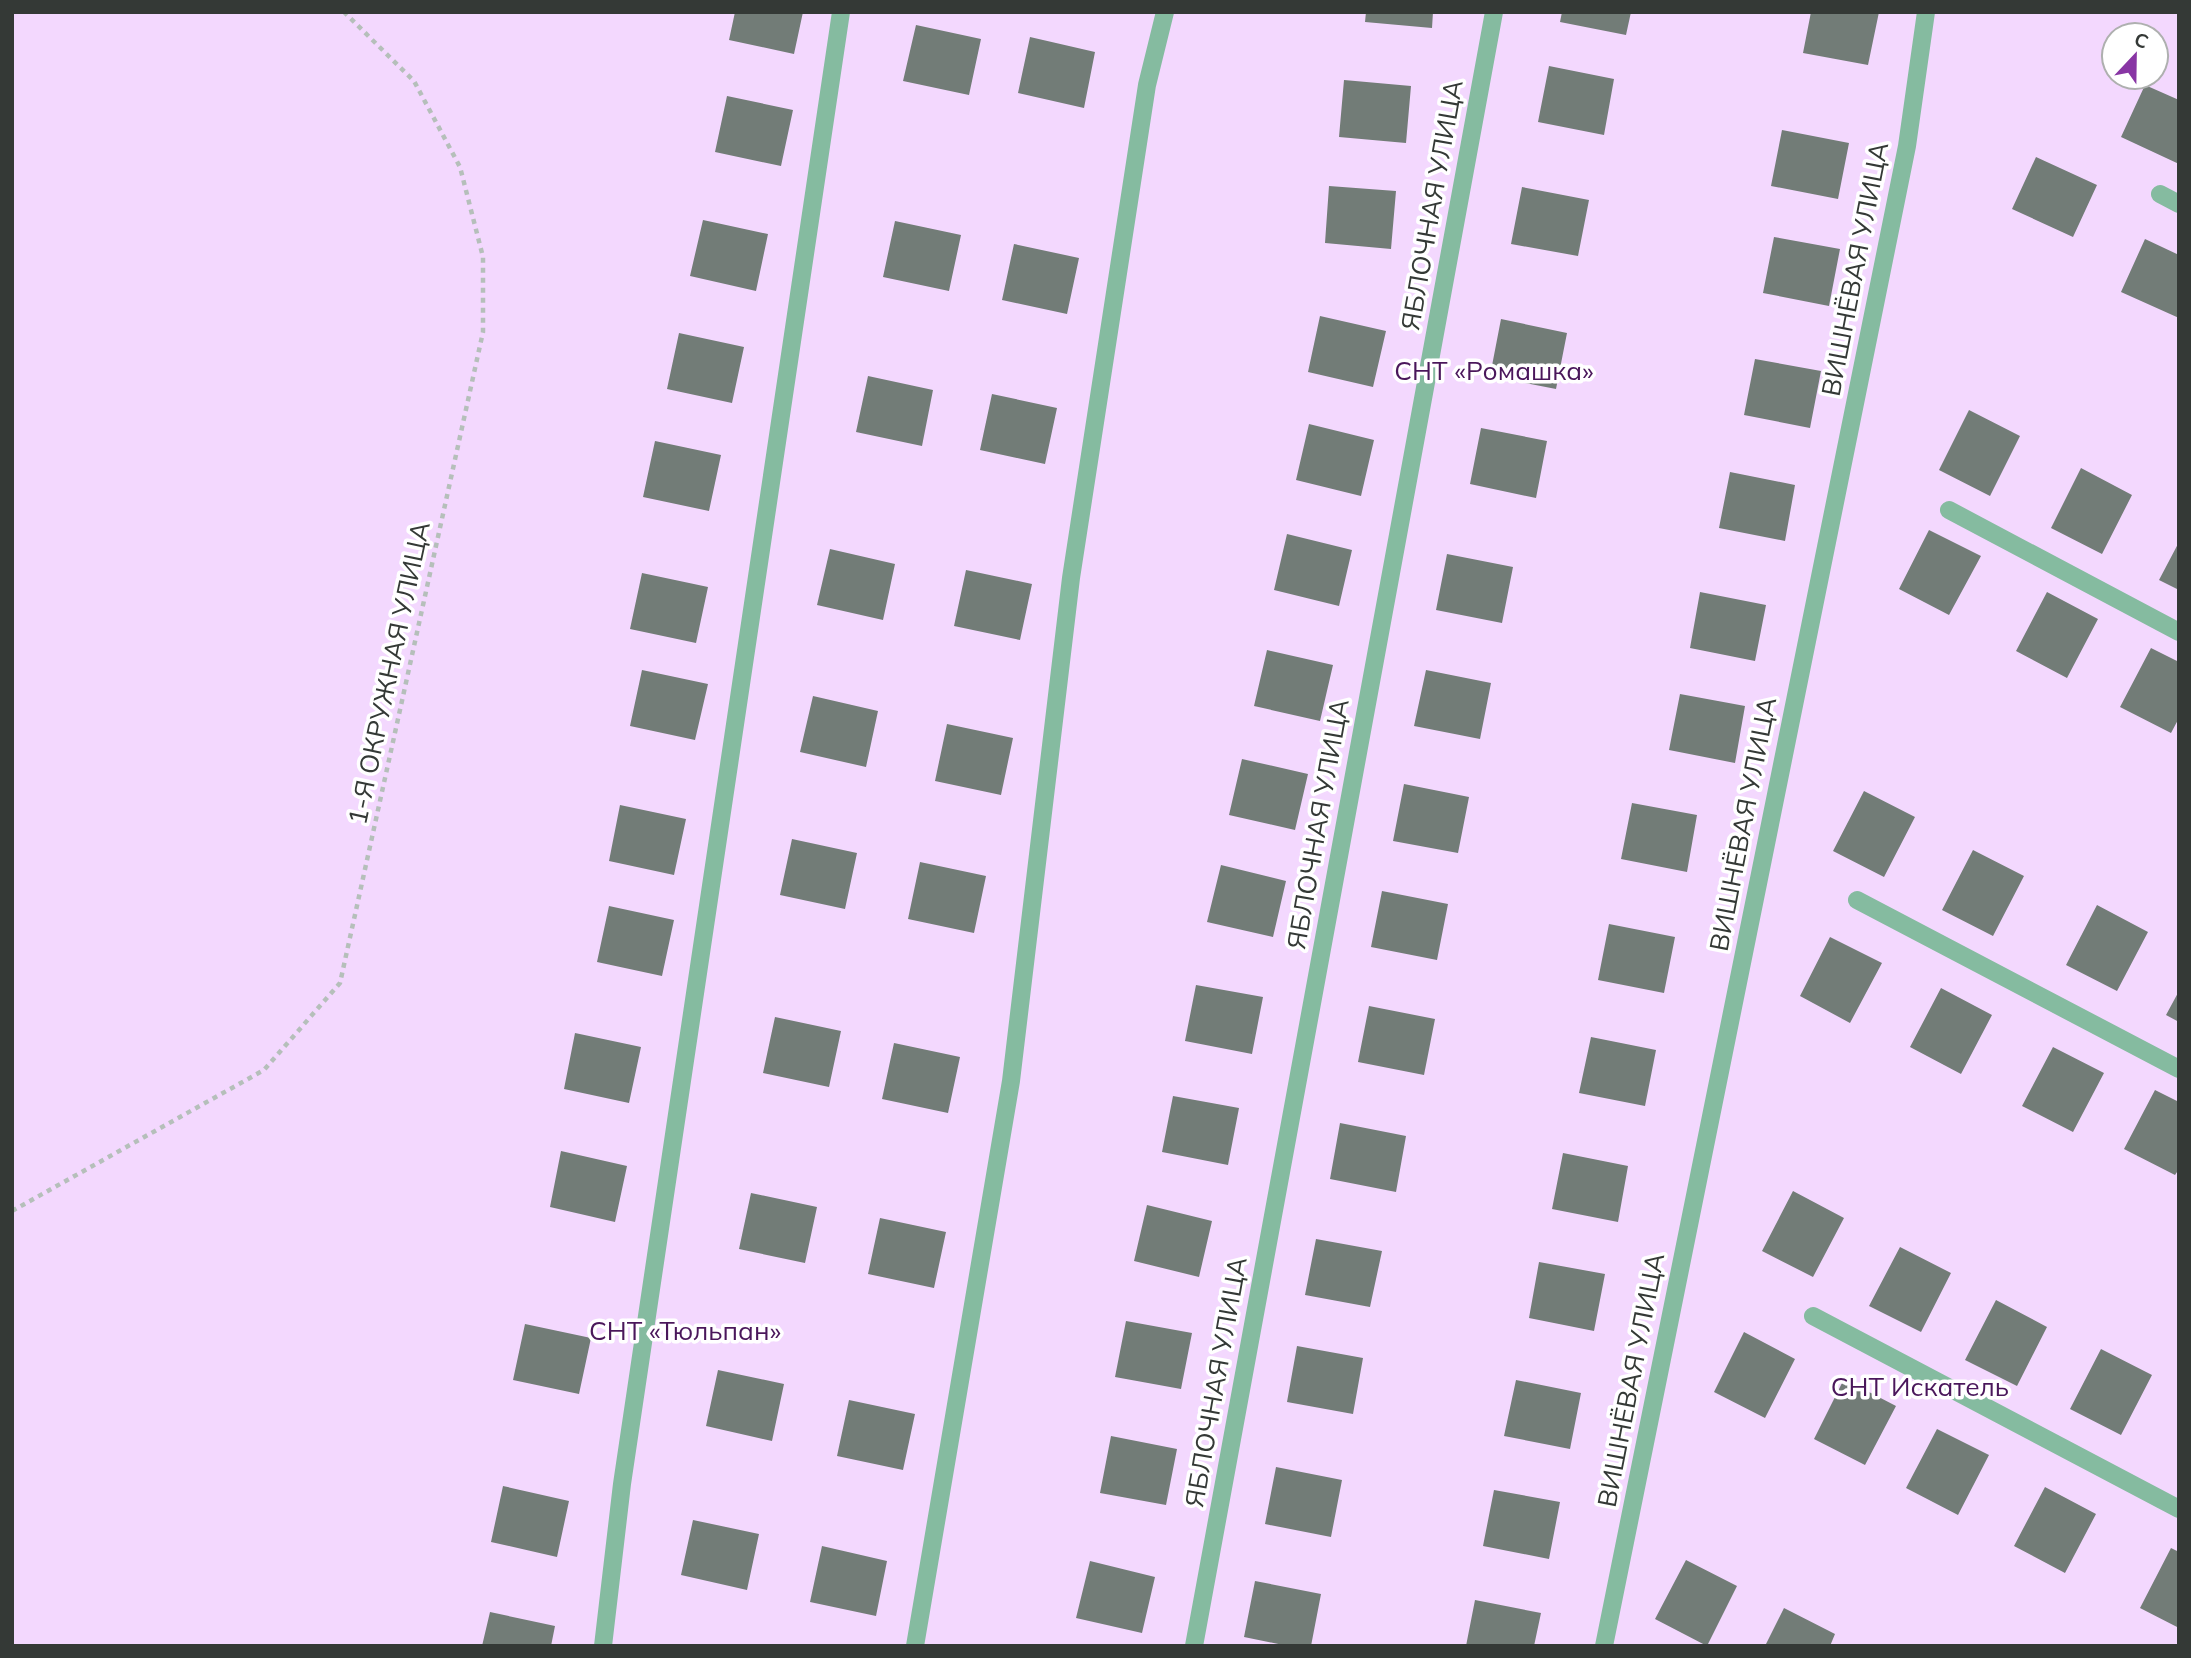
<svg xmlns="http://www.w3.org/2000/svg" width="2191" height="1658" viewBox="0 0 2191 1658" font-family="Mulish,sans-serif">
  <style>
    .green { fill: #f3d8fe; fill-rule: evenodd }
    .building { fill: #727c77 }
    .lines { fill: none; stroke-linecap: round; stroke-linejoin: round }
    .path { stroke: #b5bfba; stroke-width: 4.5; stroke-dasharray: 5 5; stroke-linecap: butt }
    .minor { stroke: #85bba0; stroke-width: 18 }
    .labels { text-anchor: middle; stroke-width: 7; stroke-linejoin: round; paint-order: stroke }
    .street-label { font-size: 26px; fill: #343936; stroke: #fff }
    .park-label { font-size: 26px; fill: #4a175b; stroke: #fff }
  </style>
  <rect width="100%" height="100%" fill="#f0fcf5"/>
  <path class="green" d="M12,12H2179V1646H12ZM2114,35H2156V77H2114Z"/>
  <path class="building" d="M735,12H803L794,54L729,40Z
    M1366,12H1433L1432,28L1365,22Z
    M1562,12H1631L1626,35L1560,22Z
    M1811,12H1879L1868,65L1803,53Z
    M916,25L981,39L969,95L903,81Z
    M1030,37L1095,52L1084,108L1018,93Z
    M1549,66L1614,79L1604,135L1538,122Z
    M1344,80L1411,86L1406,143L1339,137Z
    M2145,85L2179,100V164L2121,137Z
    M727,96L793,110L781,166L715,152Z
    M1782,130L1849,143L1838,199L1771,186Z
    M2036,157L2097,185L2073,237L2012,209Z
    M1329,186L1396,191L1391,249L1325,243Z
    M1522,187L1589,200L1578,256L1511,244Z
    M703,220L768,234L756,291L690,276Z
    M895,221L961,235L949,291L883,277Z
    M1774,237L1840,249L1829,306L1763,293Z
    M2145,239L2179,255V318L2121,292Z
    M1014,244L1079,258L1067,314L1002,300Z
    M1320,316L1386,331L1373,387L1308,372Z
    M1501,319L1567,333L1556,389L1490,376Z
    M679,333L744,347L732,403L667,389Z
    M1755,359L1821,371L1810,428L1744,415Z
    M868,376L933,390L922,446L856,432Z
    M992,394L1057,408L1045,464L980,450Z
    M1969,410L2020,436L1990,496L1939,470Z
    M1309,424L1374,440L1361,496L1296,480Z
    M1481,428L1547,441L1536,498L1470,484Z
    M655,441L721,455L709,511L643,497Z
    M2081,468L2132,495L2102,554L2051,528Z
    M1730,472L1795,485L1785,541L1719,528Z
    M1929,530L1981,556L1949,615L1899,589Z
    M1287,534L1352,550L1339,606L1274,590Z
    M2179,542V590L2159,580Z
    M830,549L895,564L883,620L817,605Z
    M1447,554L1513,567L1502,623L1436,610Z
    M966,570L1032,584L1020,640L954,626Z
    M642,573L708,587L696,643L630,629Z
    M1700,592L1766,605L1755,661L1690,648Z
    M2047,592L2098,619L2067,678L2016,651Z
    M2151,648L2179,662V718L2171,733L2120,707Z
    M1267,650L1333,665L1320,721L1254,706Z
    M642,670L708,684L695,740L630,726Z
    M1426,670L1491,683L1480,739L1414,726Z
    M1680,694L1745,706L1735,763L1669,750Z
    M813,696L878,711L866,767L800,752Z
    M947,724L1013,738L1001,795L935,781Z
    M1242,759L1308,774L1295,830L1229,815Z
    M1404,784L1469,797L1458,853L1393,841Z
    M1864,791L1915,817L1884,877L1833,851Z
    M1632,803L1697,815L1687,872L1621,859Z
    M620,805L686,819L674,875L609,861Z
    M792,839L857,853L845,909L780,895Z
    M1973,850L2024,876L1993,936L1942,910Z
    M920,862L986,876L974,933L908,919Z
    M1221,865L1286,881L1273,937L1207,922Z
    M1382,891L1448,904L1437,960L1371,947Z
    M2097,905L2148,932L2117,991L2066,965Z
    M609,906L674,920L662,976L597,962Z
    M1609,924L1675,937L1664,993L1598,980Z
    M1830,937L1882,963L1850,1023L1800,996Z
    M1196,985L1263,997L1252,1054L1185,1041Z
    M1941,988L1992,1015L1961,1074L1910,1047Z
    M2179,991V1022L2166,1015Z
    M1369,1006L1435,1019L1424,1075L1358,1062Z
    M775,1017L841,1031L829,1087L763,1073Z
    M575,1033L641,1047L629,1103L564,1089Z
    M1591,1037L1656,1050L1645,1106L1579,1093Z
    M894,1043L960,1057L948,1113L882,1099Z
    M2053,1047L2104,1073L2073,1132L2022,1106Z
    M2155,1090L2179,1102V1169L2175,1175L2124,1149Z
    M1173,1096L1239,1108L1228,1165L1162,1152Z
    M1340,1123L1406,1136L1396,1192L1330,1179Z
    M561,1151L627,1166L615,1222L550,1207Z
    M1563,1153L1628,1166L1618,1222L1552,1209Z
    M1793,1191L1844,1218L1813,1277L1762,1251Z
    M751,1193L817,1207L805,1263L739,1249Z
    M1147,1205L1212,1221L1199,1277L1134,1261Z
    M880,1218L946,1232L934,1288L868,1274Z
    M1316,1239L1382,1251L1370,1307L1305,1295Z
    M1900,1247L1951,1273L1921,1332L1869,1306Z
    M1539,1262L1605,1274L1594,1331L1529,1318Z
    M1996,1300L2047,1327L2017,1386L1965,1360Z
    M1126,1321L1192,1333L1181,1389L1115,1377Z
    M525,1324L591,1338L579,1394L513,1380Z
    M1744,1332L1795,1359L1765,1418L1714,1392Z
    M1297,1346L1363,1358L1353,1414L1287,1402Z
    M2101,1349L2152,1375L2121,1435L2070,1409Z
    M718,1370L784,1384L772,1441L706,1426Z
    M1844,1379L1896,1406L1865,1465L1814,1439Z
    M1516,1380L1581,1393L1570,1449L1504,1436Z
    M849,1400L915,1414L903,1470L837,1456Z
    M1937,1429L1989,1455L1958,1515L1906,1488Z
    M1111,1436L1177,1449L1166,1505L1100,1493Z
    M1276,1467L1342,1480L1331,1537L1265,1524Z
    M503,1486L569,1501L557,1557L491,1542Z
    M2045,1487L2096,1514L2065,1573L2014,1546Z
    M1494,1490L1560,1502L1549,1559L1483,1546Z
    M693,1520L759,1534L747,1590L681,1575Z
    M822,1546L887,1561L876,1616L810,1602Z
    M2171,1548L2179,1552V1628L2140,1608Z
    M1686,1560L1737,1586L1707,1646L1655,1619Z
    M1090,1561L1155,1577L1142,1633L1076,1618Z
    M1255,1581L1321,1594L1311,1646H1288L1244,1637Z
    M1475,1600L1541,1613L1534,1646H1466Z
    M1784,1608L1835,1634L1830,1646H1765Z
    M490,1612L555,1626L551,1646H482Z"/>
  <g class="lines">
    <path class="path" d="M12,1211L264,1070L340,983L483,332V257L460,167L414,81L344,12"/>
    <path class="minor" d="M2160,194L2179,204
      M1949,510L2179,632
      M1857,900L2179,1069
      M1813,1316L2179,1509
      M603,1646L622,1484L841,12
      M915,1646L1011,1081L1071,578L1147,85L1165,12
      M1194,1646L1494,12
      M1604,1646L1907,146L1926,12"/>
  </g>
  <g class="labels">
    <g class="street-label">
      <text transform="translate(1432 205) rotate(-80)" y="9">ЯБЛОЧНАЯ УЛИЦА</text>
      <text transform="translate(1855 269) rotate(-79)" y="9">ВИШНЁВАЯ УЛИЦА</text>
      <text transform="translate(389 673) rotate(-78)" y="9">1-Я ОКРУЖНАЯ УЛИЦА</text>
      <text transform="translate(1318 824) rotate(-80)" y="9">ЯБЛОЧНАЯ УЛИЦА</text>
      <text transform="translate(1743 824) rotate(-79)" y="9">ВИШНЁВАЯ УЛИЦА</text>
      <text transform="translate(1631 1380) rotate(-79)" y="9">ВИШНЁВАЯ УЛИЦА</text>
      <text transform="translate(1216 1382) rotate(-80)" y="9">ЯБЛОЧНАЯ УЛИЦА</text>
    </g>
    <g class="park-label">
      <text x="1494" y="380">СНТ «Ромашка»</text>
      <text x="685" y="1340">СНТ «Тюльпан»</text>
      <text x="1920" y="1396">СНТ Искатель</text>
    </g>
  </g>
  <rect width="2191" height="1658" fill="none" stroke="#343936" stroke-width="28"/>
  <g transform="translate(2135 56) rotate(22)"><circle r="33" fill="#ffffff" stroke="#aeb0af" stroke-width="2"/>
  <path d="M0-5L12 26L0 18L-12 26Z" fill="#8835a4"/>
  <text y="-10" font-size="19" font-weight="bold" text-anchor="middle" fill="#343936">С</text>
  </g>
</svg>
